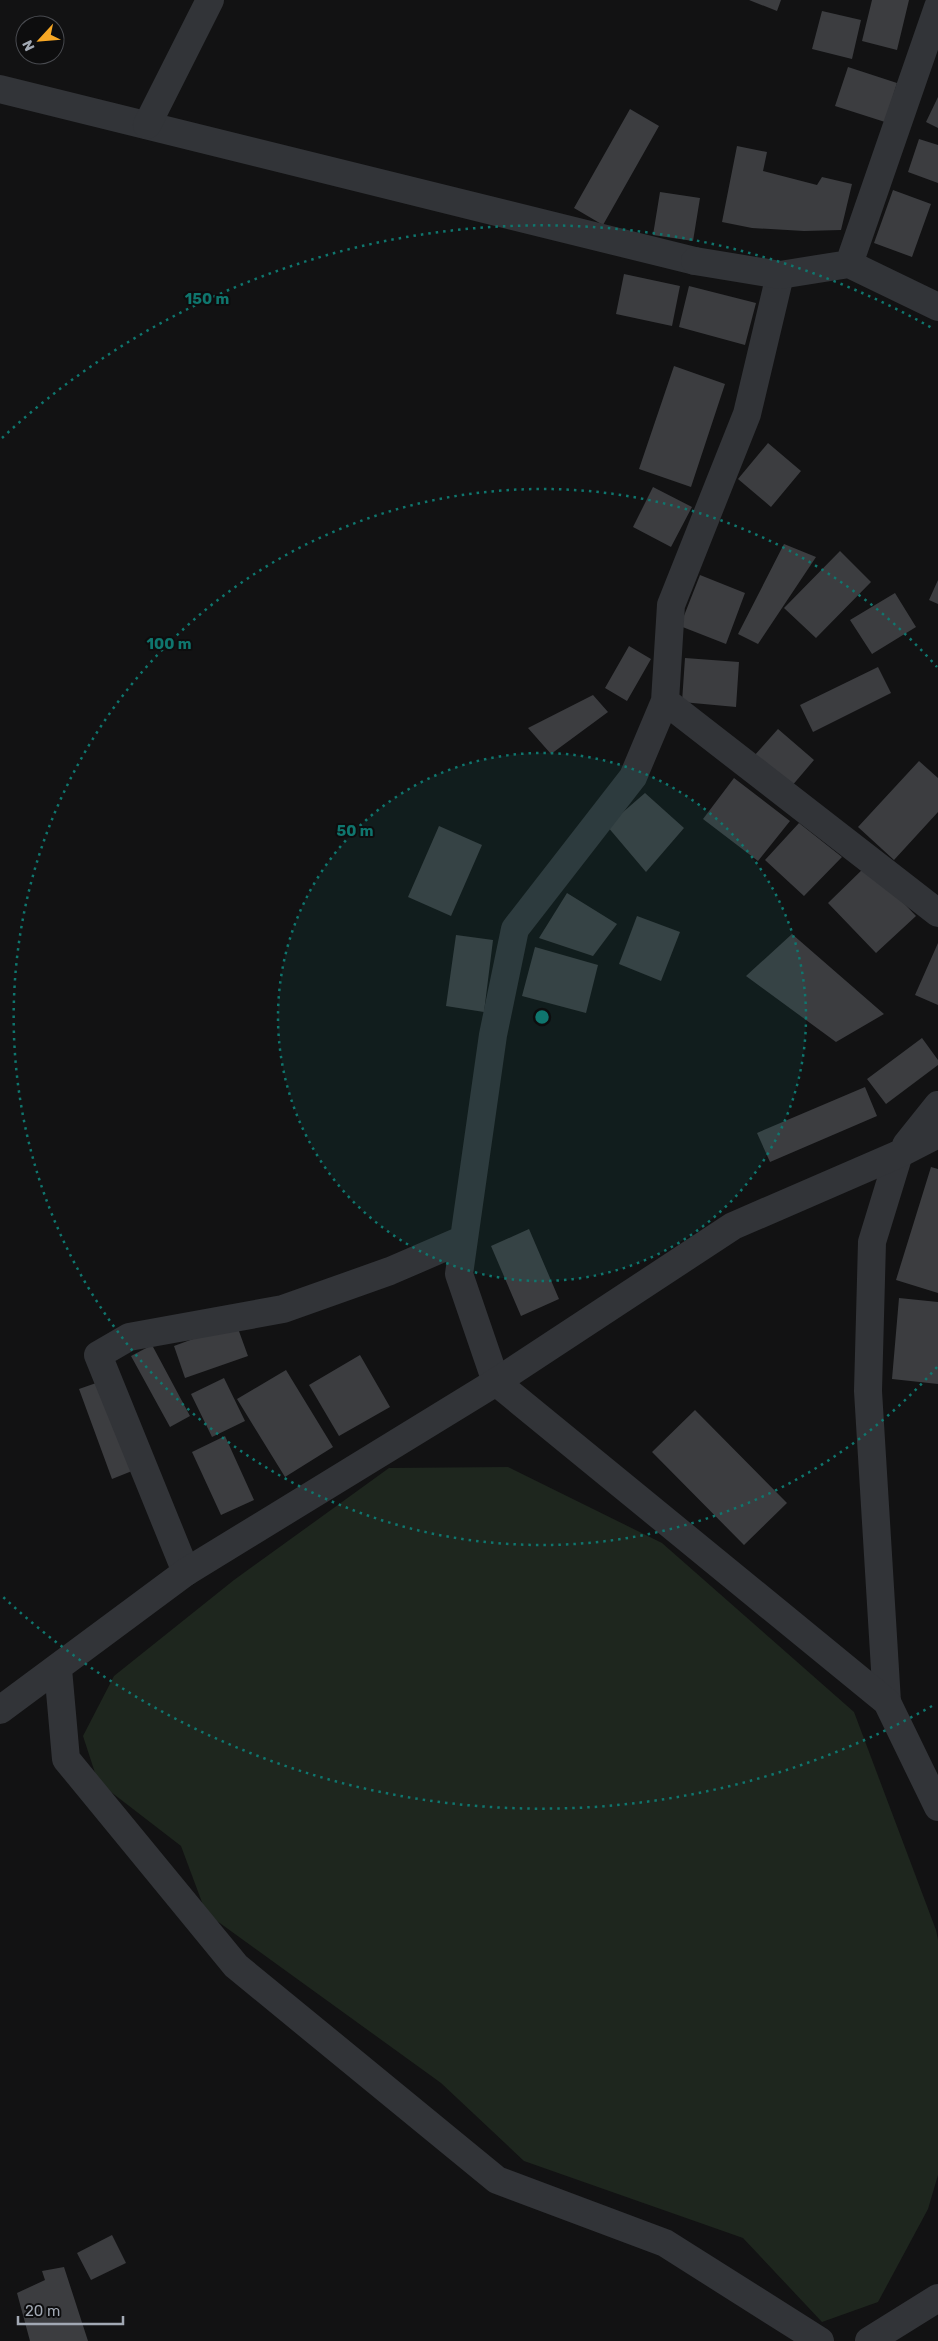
<svg xmlns="http://www.w3.org/2000/svg" width="938" height="2341" viewBox="0 0 938 2341" font-family="Rubik,sans-serif">
  <style>
    .green { fill: #1e261e }
    .building { fill: #3c3d40 }
    .lines { fill: none; stroke-linecap: round; stroke-linejoin: round }
    .minor { stroke: #323438; stroke-width: 28 }
    .tertiary { stroke: #323438; stroke-width: 28 }
    .ring { fill: none; stroke: #0f766e; stroke-width: 2.5; stroke-dasharray: 2.5 5 }
    .centre { fill: #0f766e; stroke: #0d0d0e; stroke-width: 2.5 }
    .ring-label { font-size: 15px; text-anchor: middle; font-weight: bold; fill: #0f766e; stroke: #0d0d0e; stroke-width: 4; stroke-linejoin: round; paint-order: stroke }
  </style>
  <rect width="100%" height="100%" fill="#121213"/>
  <path class="green" d="M508,1467L662,1543L854,1712L936,1930L938,1940V2175L928,2209L878,2302L822,2322L743,2238L524,2161L441,2083L206,1913L181,1846L98,1782L83,1736L114,1676L234,1580L389,1468Z"/>
  <path class="building" d="M749,0H781L777,11Z
    M872,0H909L897,50L862,41Z
    M822,11L861,20L852,59L812,49Z
    M848,67L897,83L885,122L835,106Z
    M938,97V128L926,122Z
    M630,109L659,126L603,225L574,208Z
    M919,139L938,145V183L908,172Z
    M737,146L767,152L763,171L817,185L822,177L852,184L841,230L804,231L752,228L722,222Z
    M893,190L931,204L912,257L874,243Z
    M660,192L700,198L693,241L653,235Z
    M624,274L680,286L672,326L616,314Z
    M689,286L756,303L745,345L679,327Z
    M674,366L725,384L691,487L639,469Z
    M768,443L801,471L771,507L738,479Z
    M653,487L692,507L671,547L633,527Z
    M784,544L816,557L758,644L738,634Z
    M840,551L871,582L816,638L784,608Z
    M700,575L745,593L726,644L680,626Z
    M938,580V604L929,600Z
    M895,593L916,627L872,654L850,620Z
    M629,646L651,659L627,701L605,688Z
    M685,658L739,662L736,707L682,702Z
    M878,667L891,693L813,732L800,705Z
    M593,695L608,712L551,754L528,728Z
    M778,729L814,760L791,787L754,756Z
    M919,761L938,778V812L894,860L858,827Z
    M734,778L790,821L758,861L703,819Z
    M645,793L684,828L646,872L607,826Z
    M799,823L842,857L804,896L765,860Z
    M439,826L482,845L451,916L408,897Z
    M867,865L916,916L876,953L828,903Z
    M567,893L617,924L593,956L539,938Z
    M637,916L680,932L661,981L619,964Z
    M792,934L884,1014L836,1042L746,976Z
    M456,935L493,940L484,1012L446,1006Z
    M938,943V1005L915,995Z
    M535,947L598,965L586,1013L522,996Z
    M922,1038L938,1060V1065L886,1104L867,1079Z
    M865,1087L877,1116L770,1162L757,1133Z
    M931,1167L938,1169V1293L896,1280Z
    M529,1229L559,1299L521,1316L491,1246Z
    M899,1298L938,1302V1384L892,1379Z
    M236,1323L248,1356L185,1378L174,1346Z
    M152,1345L190,1416L170,1427L131,1356Z
    M360,1355L390,1407L339,1436L309,1385Z
    M286,1370L333,1447L285,1477L237,1399Z
    M224,1378L245,1421L212,1437L191,1394Z
    M99,1382L132,1471L112,1479L79,1389Z
    M695,1410L787,1503L744,1545L652,1452Z
    M225,1436L254,1500L221,1515L192,1452Z
    M112,2235L126,2263L91,2280L77,2253Z
    M64,2267L88,2341H30L17,2293L45,2280L42,2271Z"/>
  <g class="lines">
    <path class="minor" d="M0,89L695,261
      M665,701L938,913
      M496,1382L459,1274L493,1035L515,929L633,777L665,701L671,605L747,414L780,275
      M186,1572L98,1355L129,1337L283,1309L390,1271L464,1239
      M887,1702L868,1391L872,1242L899,1154"/>
    <path class="tertiary" d="M147,125L210,0
      M695,261L780,275L849,264L938,307
      M849,264L938,7
      M906,1145L938,1105
      M496,1382L887,1702L938,1807
      M58,1669L66,1759L236,1966L497,2180L665,2243L820,2341
      M0,1710L186,1572L496,1382L733,1226L899,1154L938,1134
      M869,2341L938,2298"/>
  </g>
  <circle cx="542" cy="1017" r="264" fill="#0f766e" fill-opacity=".12"/>
  <g class="ring">
    <circle cx="542" cy="1017" r="264"/>
    <path d="M937 1367A528 528 0 1 1 937 667"/>
    <path d="M932 1706A792 792 0 0 1 2 1596M2 438A792 792 0 0 1 932 328"/>
  </g>
  <circle cx="542" cy="1017" r="8" class="centre"/>
  <g class="ring-label">
    <text x="207" y="304">150 m</text>
    <text x="169" y="649">100 m</text>
    <text x="355" y="836">50 m</text>
  </g>
  <g transform="translate(40 40) rotate(244)"><circle r="24" fill="#0d0d0e" stroke="#494b50"/>
  <path d="M0-4L9 19L0 12L-9 19Z" fill="#f8a825"/>
  <text y="-8" font-size="14" font-weight="bold" text-anchor="middle" fill="#a2a9b4">N</text>
  </g>
  <path d="M18 2316v8h105v-8" fill="none" stroke="#a2a9b4" stroke-width="2.5"/>
  <text x="25" y="2316" font-size="15" fill="#a2a9b4" stroke="#0d0d0e" stroke-width="4" paint-order="stroke">20 m</text>
</svg>
